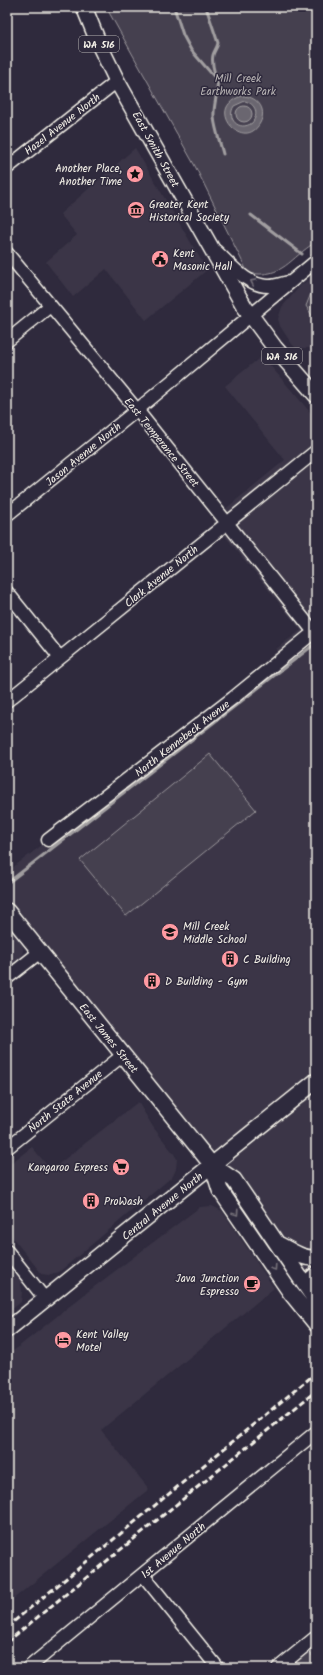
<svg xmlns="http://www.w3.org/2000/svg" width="323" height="1675" viewBox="0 0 323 1675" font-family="Kalam,sans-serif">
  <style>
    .built { fill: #3b3647 }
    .green { fill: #454050; stroke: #9c989c }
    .water { fill: #6a6670; stroke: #a19ea0; fill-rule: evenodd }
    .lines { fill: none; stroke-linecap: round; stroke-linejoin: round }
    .stream { stroke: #a19ea0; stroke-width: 3 }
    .minor-casing { stroke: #f4f1e8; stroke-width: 15 }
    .major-casing { stroke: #f4f1e8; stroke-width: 18 }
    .minor { stroke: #2f2a3d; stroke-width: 12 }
    .major { stroke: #2f2a3d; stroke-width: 15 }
    .rail { stroke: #f4f1e8; stroke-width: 3; stroke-dasharray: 6 3; stroke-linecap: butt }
    .oneway { stroke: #747079 }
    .labels { text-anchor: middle; stroke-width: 3; stroke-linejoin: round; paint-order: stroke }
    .shield { fill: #2f2a3d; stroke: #b9b5b5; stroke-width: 1 }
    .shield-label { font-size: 10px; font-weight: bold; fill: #f4f1e8 }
    .park-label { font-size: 11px; fill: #b7b3b3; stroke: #2f2a3d }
    .street-label { font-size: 11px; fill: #f4f1e8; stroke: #2f2a3d }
    .poi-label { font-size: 11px; fill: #f4f1e8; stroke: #2f2a3d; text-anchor: start }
  </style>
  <rect width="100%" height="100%" fill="#2f2a3d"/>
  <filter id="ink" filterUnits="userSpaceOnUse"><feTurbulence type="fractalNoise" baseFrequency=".025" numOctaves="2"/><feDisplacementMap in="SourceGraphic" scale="8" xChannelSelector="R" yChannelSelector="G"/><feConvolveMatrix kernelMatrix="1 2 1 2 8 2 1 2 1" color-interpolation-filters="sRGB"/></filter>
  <g filter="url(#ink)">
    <path class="built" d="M135,148L207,270L146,320L106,269L73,297L46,262L77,235L60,214Z
      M316,275V356L310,348H296L291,343L280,326L278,319L282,307L301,285Z
      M262,356L316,419V1306L212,1165L7,911V872L233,698L280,660L276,649L301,630L212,520L285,460L225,386Z
      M7,921L22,939L23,949L22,956L7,968Z
      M138,1102L153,1127L174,1154L177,1159L176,1169L173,1176L59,1272L48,1275L42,1274L7,1231V1166L32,1147L51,1170Z
      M212,1206L222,1211L274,1288L101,1430L149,1489L7,1604V1356L90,1290L192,1213L200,1207Z
      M7,1264L22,1283L21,1284L22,1292L21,1302L7,1313Z"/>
    <path class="green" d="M106,7H316V242C289,258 284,279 248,273L195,166Z
      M316,281V322L306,306Z
      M210,754L256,810L126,916L80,860Z
      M305,1646L316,1661V1668H278Z"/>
    <path class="water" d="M242,96C256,96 268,108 260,123C244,153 203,108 242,96ZM245,101C256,104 259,114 252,123C239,132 226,119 234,106Z
      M236 114a8 8 0 1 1 16 0a8 8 0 1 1-16 0Z"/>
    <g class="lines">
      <path class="stream" d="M174,7L183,35L191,50L217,80C219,91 213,105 214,117C215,129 220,142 223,154
        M206,7L218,43C217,48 214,51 213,55C211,63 214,70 216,78
        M251,215L302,254
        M10,881L316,643"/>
      <defs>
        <path id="minor" d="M7,168L117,81
          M216,251C231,265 249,288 271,286C277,285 284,283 290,282
          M7,253L137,410L314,632L233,698L48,840
          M7,341L50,306
          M7,515L137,410L316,261
          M7,592L60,658
          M7,701L316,451
          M7,978L40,952
          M7,1148L123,1055
          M7,1251L45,1299
          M304,1283L316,1273
          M143,1575L218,1668
          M28,1668L316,1432
          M278,1668L316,1637"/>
        <path id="major" d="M84,7L99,44L117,81L244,306L275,348L316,395
          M7,911L212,1165L234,1180L316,1301
          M212,1165L220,1190L290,1292L316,1324
          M280,1245C292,1251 302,1259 316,1258
          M7,1330L316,1081"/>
      </defs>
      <use href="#minor" class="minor-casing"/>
      <use href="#major" class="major-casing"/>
      <use href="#minor" class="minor"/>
      <use href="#major" class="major"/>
      <path class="rail" d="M7,1627L316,1373
        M7,1642L316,1391"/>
    </g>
    <defs><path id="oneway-chevron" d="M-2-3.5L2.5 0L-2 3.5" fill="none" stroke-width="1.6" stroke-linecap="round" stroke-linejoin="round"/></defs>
    <g class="oneway">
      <use href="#oneway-chevron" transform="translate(253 282) rotate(-154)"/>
      <use href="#oneway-chevron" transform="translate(236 1213) rotate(56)"/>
      <use href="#oneway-chevron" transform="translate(274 1268) rotate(56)"/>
    </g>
  </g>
  <defs>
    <symbol id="sight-disc" viewBox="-11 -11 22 22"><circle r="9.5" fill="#ff9aa2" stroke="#2f2a3d"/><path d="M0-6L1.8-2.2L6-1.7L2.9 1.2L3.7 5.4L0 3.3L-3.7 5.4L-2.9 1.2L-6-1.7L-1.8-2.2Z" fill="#111"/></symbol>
    <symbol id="museum-disc" viewBox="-11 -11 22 22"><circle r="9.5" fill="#ff9aa2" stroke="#2f2a3d"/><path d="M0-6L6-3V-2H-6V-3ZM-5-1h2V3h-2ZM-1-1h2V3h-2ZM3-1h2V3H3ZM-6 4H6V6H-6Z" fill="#111"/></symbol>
    <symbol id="civic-disc" viewBox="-11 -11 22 22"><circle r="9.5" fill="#ff9aa2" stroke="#2f2a3d"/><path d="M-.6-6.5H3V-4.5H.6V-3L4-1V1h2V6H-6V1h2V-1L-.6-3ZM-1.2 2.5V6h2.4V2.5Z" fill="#111"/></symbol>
    <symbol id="school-disc" viewBox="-11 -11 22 22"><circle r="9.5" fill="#ff9aa2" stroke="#2f2a3d"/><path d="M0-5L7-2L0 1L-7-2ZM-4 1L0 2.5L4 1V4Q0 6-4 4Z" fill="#111"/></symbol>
    <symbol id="building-disc" viewBox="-11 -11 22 22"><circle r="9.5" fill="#ff9aa2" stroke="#2f2a3d"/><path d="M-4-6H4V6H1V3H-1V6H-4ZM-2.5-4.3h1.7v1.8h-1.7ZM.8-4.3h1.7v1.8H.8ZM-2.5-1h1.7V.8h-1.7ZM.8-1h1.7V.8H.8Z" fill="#111"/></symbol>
    <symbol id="supermarket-disc" viewBox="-11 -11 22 22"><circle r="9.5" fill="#ff9aa2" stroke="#2f2a3d"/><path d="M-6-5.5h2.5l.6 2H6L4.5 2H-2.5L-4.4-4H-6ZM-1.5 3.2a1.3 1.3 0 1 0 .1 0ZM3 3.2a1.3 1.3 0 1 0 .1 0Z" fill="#111"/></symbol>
    <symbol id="cafe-disc" viewBox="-11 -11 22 22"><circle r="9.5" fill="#ff9aa2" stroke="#2f2a3d"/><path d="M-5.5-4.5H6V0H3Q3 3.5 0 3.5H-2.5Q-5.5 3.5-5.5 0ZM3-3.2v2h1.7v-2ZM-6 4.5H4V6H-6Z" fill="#111"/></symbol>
    <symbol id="hotel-disc" viewBox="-11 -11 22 22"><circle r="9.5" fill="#ff9aa2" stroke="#2f2a3d"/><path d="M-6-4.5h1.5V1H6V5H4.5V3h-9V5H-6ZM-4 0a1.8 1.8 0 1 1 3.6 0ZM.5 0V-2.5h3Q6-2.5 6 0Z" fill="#111"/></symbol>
  </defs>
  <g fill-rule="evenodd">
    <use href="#sight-disc" x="125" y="164" width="20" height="20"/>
    <use href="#museum-disc" x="126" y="200" width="20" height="20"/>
    <use href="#civic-disc" x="150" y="249" width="20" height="20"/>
    <use href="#school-disc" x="160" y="922" width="20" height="20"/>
    <use href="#building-disc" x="220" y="949" width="20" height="20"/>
    <use href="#building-disc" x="142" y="971" width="20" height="20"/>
    <use href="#supermarket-disc" x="111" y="1157" width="20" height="20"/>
    <use href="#building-disc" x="81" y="1191" width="20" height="20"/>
    <use href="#cafe-disc" x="242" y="1274" width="20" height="20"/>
    <use href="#hotel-disc" x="53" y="1330" width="20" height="20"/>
  </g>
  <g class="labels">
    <g class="shield">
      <rect x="79" y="36" width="40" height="16" rx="3"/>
      <rect x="262" y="348" width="40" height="16" rx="3"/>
    </g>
    <g class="shield-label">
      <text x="99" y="48">WA 516</text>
      <text x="282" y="360">WA 516</text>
    </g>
    <g class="park-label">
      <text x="238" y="82">Mill Creek<tspan x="238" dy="13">Earthworks Park</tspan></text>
    </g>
    <g class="street-label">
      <text transform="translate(62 124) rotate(-38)" y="4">Hazel Avenue North</text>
      <text transform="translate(156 149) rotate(61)" y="4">East Smith Street</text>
      <text transform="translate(162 442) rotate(51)" y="4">East Temperance Street</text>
      <text transform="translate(83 454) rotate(-39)" y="4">Jason Avenue North</text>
      <text transform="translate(161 576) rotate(-39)" y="4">Clark Avenue North</text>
      <text transform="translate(182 738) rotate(-38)" y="4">North Kennebeck Avenue</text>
      <text transform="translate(109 1038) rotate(51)" y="4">East James Street</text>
      <text transform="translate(65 1101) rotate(-39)" y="4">North State Avenue</text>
      <text transform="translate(162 1206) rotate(-39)" y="4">Central Avenue North</text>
      <text transform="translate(173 1550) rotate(-40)" y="4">1st Avenue North</text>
    </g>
    <g class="poi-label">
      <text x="122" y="172" text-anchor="end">Another Place,<tspan x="122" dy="13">Another Time</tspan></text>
      <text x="149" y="208">Greater Kent<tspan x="149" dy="13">Historical Society</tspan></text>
      <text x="173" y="257">Kent<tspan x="173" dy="13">Masonic Hall</tspan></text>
      <text x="183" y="930">Mill Creek<tspan x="183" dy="13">Middle School</tspan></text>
      <text x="243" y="963">C Building</text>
      <text x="165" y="985">D Building - Gym</text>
      <text x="108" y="1171" text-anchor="end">Kangaroo Express</text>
      <text x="104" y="1205">ProWash</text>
      <text x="239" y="1282" text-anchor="end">Java Junction<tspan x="239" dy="13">Espresso</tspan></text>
      <text x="76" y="1338">Kent Valley<tspan x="76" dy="13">Motel</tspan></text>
    </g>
  </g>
  <rect width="323" height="1675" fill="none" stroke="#2f2a3d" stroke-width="24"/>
  <rect x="12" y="12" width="299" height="1651" fill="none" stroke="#f4f1e8" stroke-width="1.5" filter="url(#ink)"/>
</svg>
